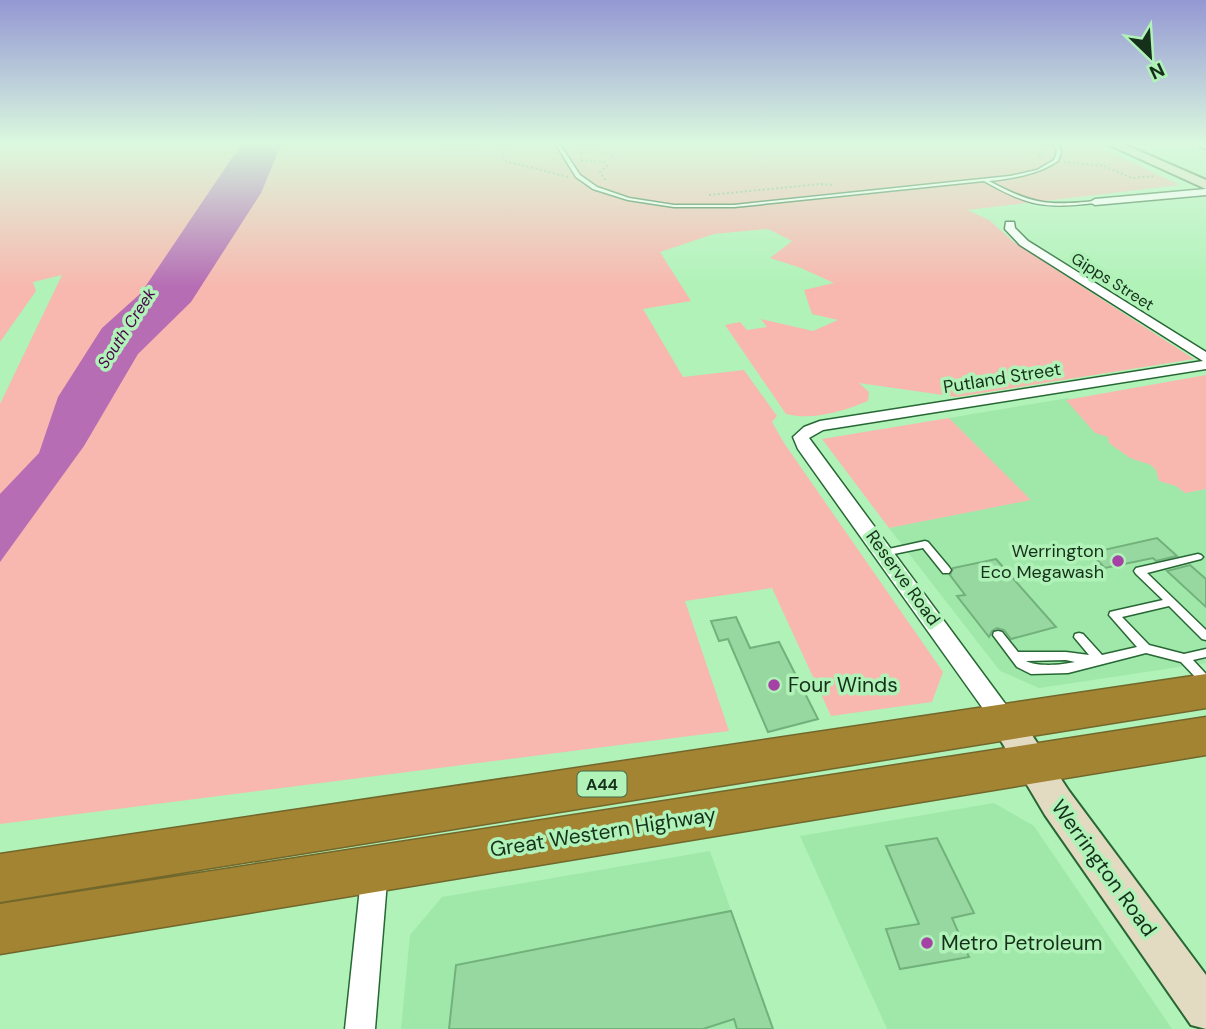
<svg xmlns="http://www.w3.org/2000/svg" width="1206" height="1029" viewBox="0 0 1206 1029" font-family="'DM Sans',sans-serif">
  <style>
    .built { fill: #a0e8aa }
    .green { fill: #f8b8af }
    .water { fill: #b66db4 }
    .building { fill: #97d8a0; stroke: #72b17b; stroke-width: 2 }
    .lines { fill: none; stroke-linecap: round; stroke-linejoin: round }
    .lane-casing { stroke: #276734; stroke-width: 3 }
    .street-casing { stroke: #276734; stroke-width: 3 }
    .secondary-casing { stroke: #276734; stroke-width: 4 }
    .highway-casing { stroke: #72672b; stroke-width: 3 }
    .path { stroke: #7baf82; stroke-width: 2; stroke-dasharray: 2 2.5; stroke-linecap: butt }
    .lane { fill: #fff; fill-rule: evenodd }
    .street { fill: #fff; fill-rule: evenodd }
    .secondary { fill: #e3dac2; fill-rule: evenodd }
    .highway { fill: #a38433; fill-rule: evenodd }
    .poi-dot { fill: #a641a5; stroke: #b0f2b8; stroke-width: 2.5 }
    .labels { text-anchor: middle; stroke-width: 7; stroke-linejoin: round; paint-order: stroke }
    .far-street-label { font-size: 16px; fill: #16311b; stroke: #b0f2b8 }
    .far-water-label { font-size: 16px; font-style: italic; fill: #49024a; stroke: #b0f2b8 }
    .shield { fill: #b0f2b8; stroke: #446b4a; stroke-width: 2 }
    .shield-label { font-size: 16px; font-weight: bold; fill: #16311b }
    .street-label { font-size: 18px; fill: #16311b; stroke: #b0f2b8 }
    .poi-label { font-size: 18px; fill: #16311b; stroke: #b0f2b8; text-anchor: end }
    .near-poi-label { font-size: 21px; fill: #16311b; stroke: #b0f2b8; text-anchor: start }
    .near-street-label { font-size: 21px; fill: #16311b; stroke: #b0f2b8 }
  </style>
  <rect width="100%" height="100%" fill="#b0f2b8"/>
  <path class="built" d="M1068,398L1185,493L1206,489V663L1039,688L1000,671L889,528L1030,500L949,418Z
    M994,803L1034,826L1172,1029H887L800,836Z
    M710,851L773,1029H401L410,935L442,897Z"/>
  <path class="green" d="M0,143H1091L1180,185L967,210L989,220L1015,243L1194,359L957,397L859,383L869,392L868,401C844,411 812,421 786,414L725,325L740,322L747,330L767,327L761,319L813,331L838,320L812,314L804,290L834,283L801,268L770,258L792,241L768,229L714,234L660,252L691,301L643,309L683,377L744,370L777,416L772,422L784,443L943,672L932,702L831,716L772,588L685,601L729,731L0,824V404L62,275L33,282L36,291L0,342Z
    M1206,375V489L1185,493L1176,486L1159,481L1156,470L1151,465L1130,458L1109,443L1108,437L1095,433L1066,400Z
    M949,418L1031,500L889,528L822,439Z"/>
  <path class="water" d="M242,143H282L261,193L191,302L138,354L84,446L0,562V494L39,453L58,397L102,328L141,293Z"/>
  <path class="building" d="M1157,538L1177,556L1156,561L1153,558L1105,568L1090,553Z
    M996,559L1056,627L1011,639L1004,630L997,628L992,631L989,637L957,596L965,595L950,575L953,568Z
    M1190,565L1206,579V607L1167,571Z
    M736,617L750,648L779,642L818,719L768,732L728,639L719,641L711,621Z
    M937,838L974,913L952,918L969,957L900,969L886,929L919,924L886,846Z
    M731,911L773,1029H737L734,1019L703,1029H449L456,965Z"/>
  <g class="lines">
    <defs>
      <path id="lane" d="M555,143H559L580,175L597,187L629,198L674,205H734L1010,176L1037,170L1054,160L1057,152L1054,143H1058L1061,152L1058,161C1037,175 1014,178 989,181C1032,204 1047,206 1095,201L1097,202L1095,203C1044,209 1028,206 984,181L734,207H674L628,200L593,189L576,177Z
        M925,541L928,542L949,567L951,570L949,573H943L923,548L884,556L881,555L879,553L881,551L884,550Z
        M1198,554L1201,555L1203,557L1201,559L1147,573L1206,630V640L1202,639L1169,606L1122,617L1149,645L1184,654L1206,649V657L1193,660L1206,674V686L1202,684L1181,662L1146,653L1068,673L1031,674L1017,667L993,635L994,632L998,631L1002,632L1018,652H1066L1089,655L1074,637L1075,634L1079,633L1083,634L1102,655L1137,647L1109,615L1110,612L1114,611L1163,600L1136,574L1134,571L1136,568ZM1066,660L1075,662C1062,665 1037,667 1026,661Z"/>
      <path id="street" d="M1206,143V149L1200,146L1201,144Z
        M1206,189V195L1095,205L1090,202L1095,199Z
        M1006,222H1014L1015,228L1028,241L1206,352V369L823,430L809,438L1015,717L1018,724L1015,731L1007,734L999,731L798,449L793,437L804,427L820,421L1203,361L1020,245L1005,229Z
        M375,856L384,860L388,869L375,1029H345L362,869L366,860Z"/>
      <path id="secondary" d="M1105,143H1121L1206,180V189Z
        M1007,709L1018,714L1069,791L1206,975V1029L1191,1025L1045,815L991,724L996,714Z"/>
      <path id="highway" d="M1206,674V708L0,902V854Z
        M1206,717V755L0,954V904Z"/>
    </defs>
    <use href="#lane" class="lane-casing"/>
    <use href="#street" class="street-casing"/>
    <use href="#secondary" class="secondary-casing"/>
    <use href="#highway" class="highway-casing"/>
    <path class="path" d="M432,143L455,148L483,143
      M513,143L502,154L506,161L568,177
      M580,143L582,162
      M603,143L590,150L614,156
      M1039,157L1042,153L1040,143
      M581,160L604,162L607,166L600,172L606,181
      M1064,162L1104,166L1132,178L1154,176
      M709,195L820,184L834,185"/>
    <use href="#lane" class="lane"/>
    <use href="#street" class="street"/>
    <use href="#secondary" class="secondary"/>
    <use href="#highway" class="highway"/>
  </g>
  <linearGradient id="sky" x2="0" y2="1"><stop stop-color="#9498d3"/><stop offset="0.5" stop-color="#dbf9df"/><stop offset="1" stop-color="#dbf9df" stop-opacity="0"/></linearGradient>
  <rect width="1206" height="287" fill="url(#sky)"/>
  <g class="poi-dot">
    <circle cx="1118" cy="561" r="7"/>
    <circle cx="774" cy="685" r="7"/>
    <circle cx="927" cy="943" r="7"/>
  </g>
  <g class="labels">
    <g class="far-street-label">
      <text transform="translate(1113 281) rotate(32)" y="6">Gipps Street</text>
    </g>
    <g class="far-water-label">
      <text transform="translate(126 328) rotate(-57)" y="6">South Creek</text>
    </g>
    <rect class="shield" x="577.5" y="771.5" width="49" height="25" rx="5"/>
    <g class="shield-label">
      <text x="602" y="790">A44</text>
    </g>
    <g class="street-label">
      <text transform="translate(1002 378) rotate(-9)" y="6">Putland Street</text>
      <text transform="translate(903 578) rotate(54)" y="6">Reserve Road</text>
    </g>
    <g class="poi-label">
      <text x="1104" y="557">Werrington<tspan x="1104" dy="21">Eco Megawash</tspan></text>
    </g>
    <g class="near-poi-label">
      <text x="788" y="692">Four Winds</text>
      <text x="941" y="950">Metro Petroleum</text>
    </g>
    <g class="near-street-label">
      <text transform="translate(603 832) rotate(-9)" y="7">Great Western Highway</text>
      <text transform="translate(1104 868) rotate(54)" y="7">Werrington Road</text>
    </g>
  </g>
  <g transform="translate(1150 56) rotate(155)" stroke="#b0f2b8" stroke-width="5" paint-order="stroke">
  <path d="M0-5L12 26L0 18L-12 26Z" fill="#16311b"/>
  <text y="-10" font-size="19" font-weight="bold" text-anchor="middle" fill="#16311b">N</text>
  </g>
</svg>
